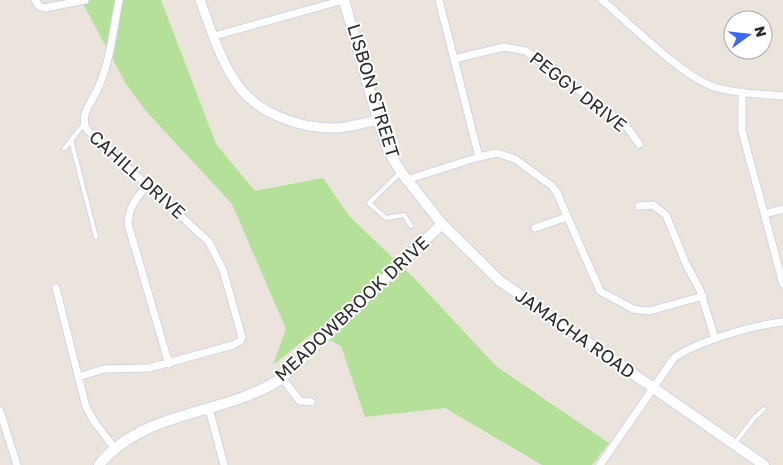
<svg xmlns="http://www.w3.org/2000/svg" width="783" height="465" viewBox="0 0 783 465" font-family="'Golos Text',sans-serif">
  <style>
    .green { fill: #b4e099 }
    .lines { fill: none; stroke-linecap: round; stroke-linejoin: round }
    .service-casing { stroke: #d1d5e2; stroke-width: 6 }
    .minor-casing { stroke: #d1d5e2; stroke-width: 9 }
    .tertiary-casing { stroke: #d1d5e2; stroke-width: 11 }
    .secondary-casing { stroke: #d1d5e2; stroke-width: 12 }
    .service { stroke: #fff; stroke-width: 4 }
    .minor { stroke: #fff; stroke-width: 7 }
    .tertiary { stroke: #fff; stroke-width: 9 }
    .secondary { stroke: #fff; stroke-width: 10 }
    .labels { text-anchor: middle; stroke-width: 4; stroke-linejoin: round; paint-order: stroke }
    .street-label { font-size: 18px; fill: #292929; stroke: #fff }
  </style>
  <rect width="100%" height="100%" fill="#ebe4dc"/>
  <path class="green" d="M81,0H161L216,144L255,191L323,178L350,217L414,278L496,366L609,443L592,465H542L445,408L365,417L341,346L314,332L273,365L286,329L232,204L146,111L126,84Z"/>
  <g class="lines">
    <defs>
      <path id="service" d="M71,140L96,237
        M64,149L84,124
        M401,172L369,203L386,218L404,215L411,226
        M735,443L755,417L764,409"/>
      <path id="minor" d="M35,0L39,6L45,8L85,0
        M439,0L479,157
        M602,0C628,22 687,81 718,88C739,94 762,94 783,96
        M214,36L344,0
        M454,59L504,47L526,51L625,124L639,144
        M742,92V131L783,284
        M406,180L479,157L497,153L515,159L552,186L557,193L600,291L633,309L649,311L703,296
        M148,185C136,198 129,206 128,224L169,364
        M639,206L653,205L666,215L686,264L700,290L715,339
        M765,214L783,209
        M535,228L567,217
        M56,288L86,407L94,421L115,449
        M78,377L104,369L149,368L233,345L240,341L242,337L223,270L209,242L88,131C77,117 93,101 98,88C111,59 113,30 119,0
        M282,378L300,401L311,402
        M209,409L224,465
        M0,411L17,465
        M600,465L674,358C697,341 755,325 783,322"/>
      <path id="tertiary" d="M200,0C210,27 219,57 235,81C255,113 300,129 336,128C350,127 364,123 378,120"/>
      <path id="secondary" d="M344,0L378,120L389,152L401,172L442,224L500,281L764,465
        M99,465C143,409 226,416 282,378L442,224"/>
    </defs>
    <use href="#service" class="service-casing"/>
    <use href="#minor" class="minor-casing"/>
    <use href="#tertiary" class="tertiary-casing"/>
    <use href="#secondary" class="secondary-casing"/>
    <use href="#service" class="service"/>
    <use href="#minor" class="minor"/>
    <use href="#tertiary" class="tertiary"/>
    <use href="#secondary" class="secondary"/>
  </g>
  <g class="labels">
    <g class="street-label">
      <text transform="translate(373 91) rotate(73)" y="6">LISBON STREET</text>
      <text transform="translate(578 92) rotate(38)" y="6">PEGGY DRIVE</text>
      <text transform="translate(137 175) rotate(42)" y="6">CAHILL DRIVE</text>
      <text transform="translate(352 309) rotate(-43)" y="6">MEADOWBROOK DRIVE</text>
      <text transform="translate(575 334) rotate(35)" y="6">JAMACHA ROAD</text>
    </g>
  </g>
  <g transform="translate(748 35) rotate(75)"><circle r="24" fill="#ffffff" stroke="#a9a9a9"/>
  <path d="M0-4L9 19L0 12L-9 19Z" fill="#4066f4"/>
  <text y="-8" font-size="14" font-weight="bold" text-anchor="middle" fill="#292929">N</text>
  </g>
</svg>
